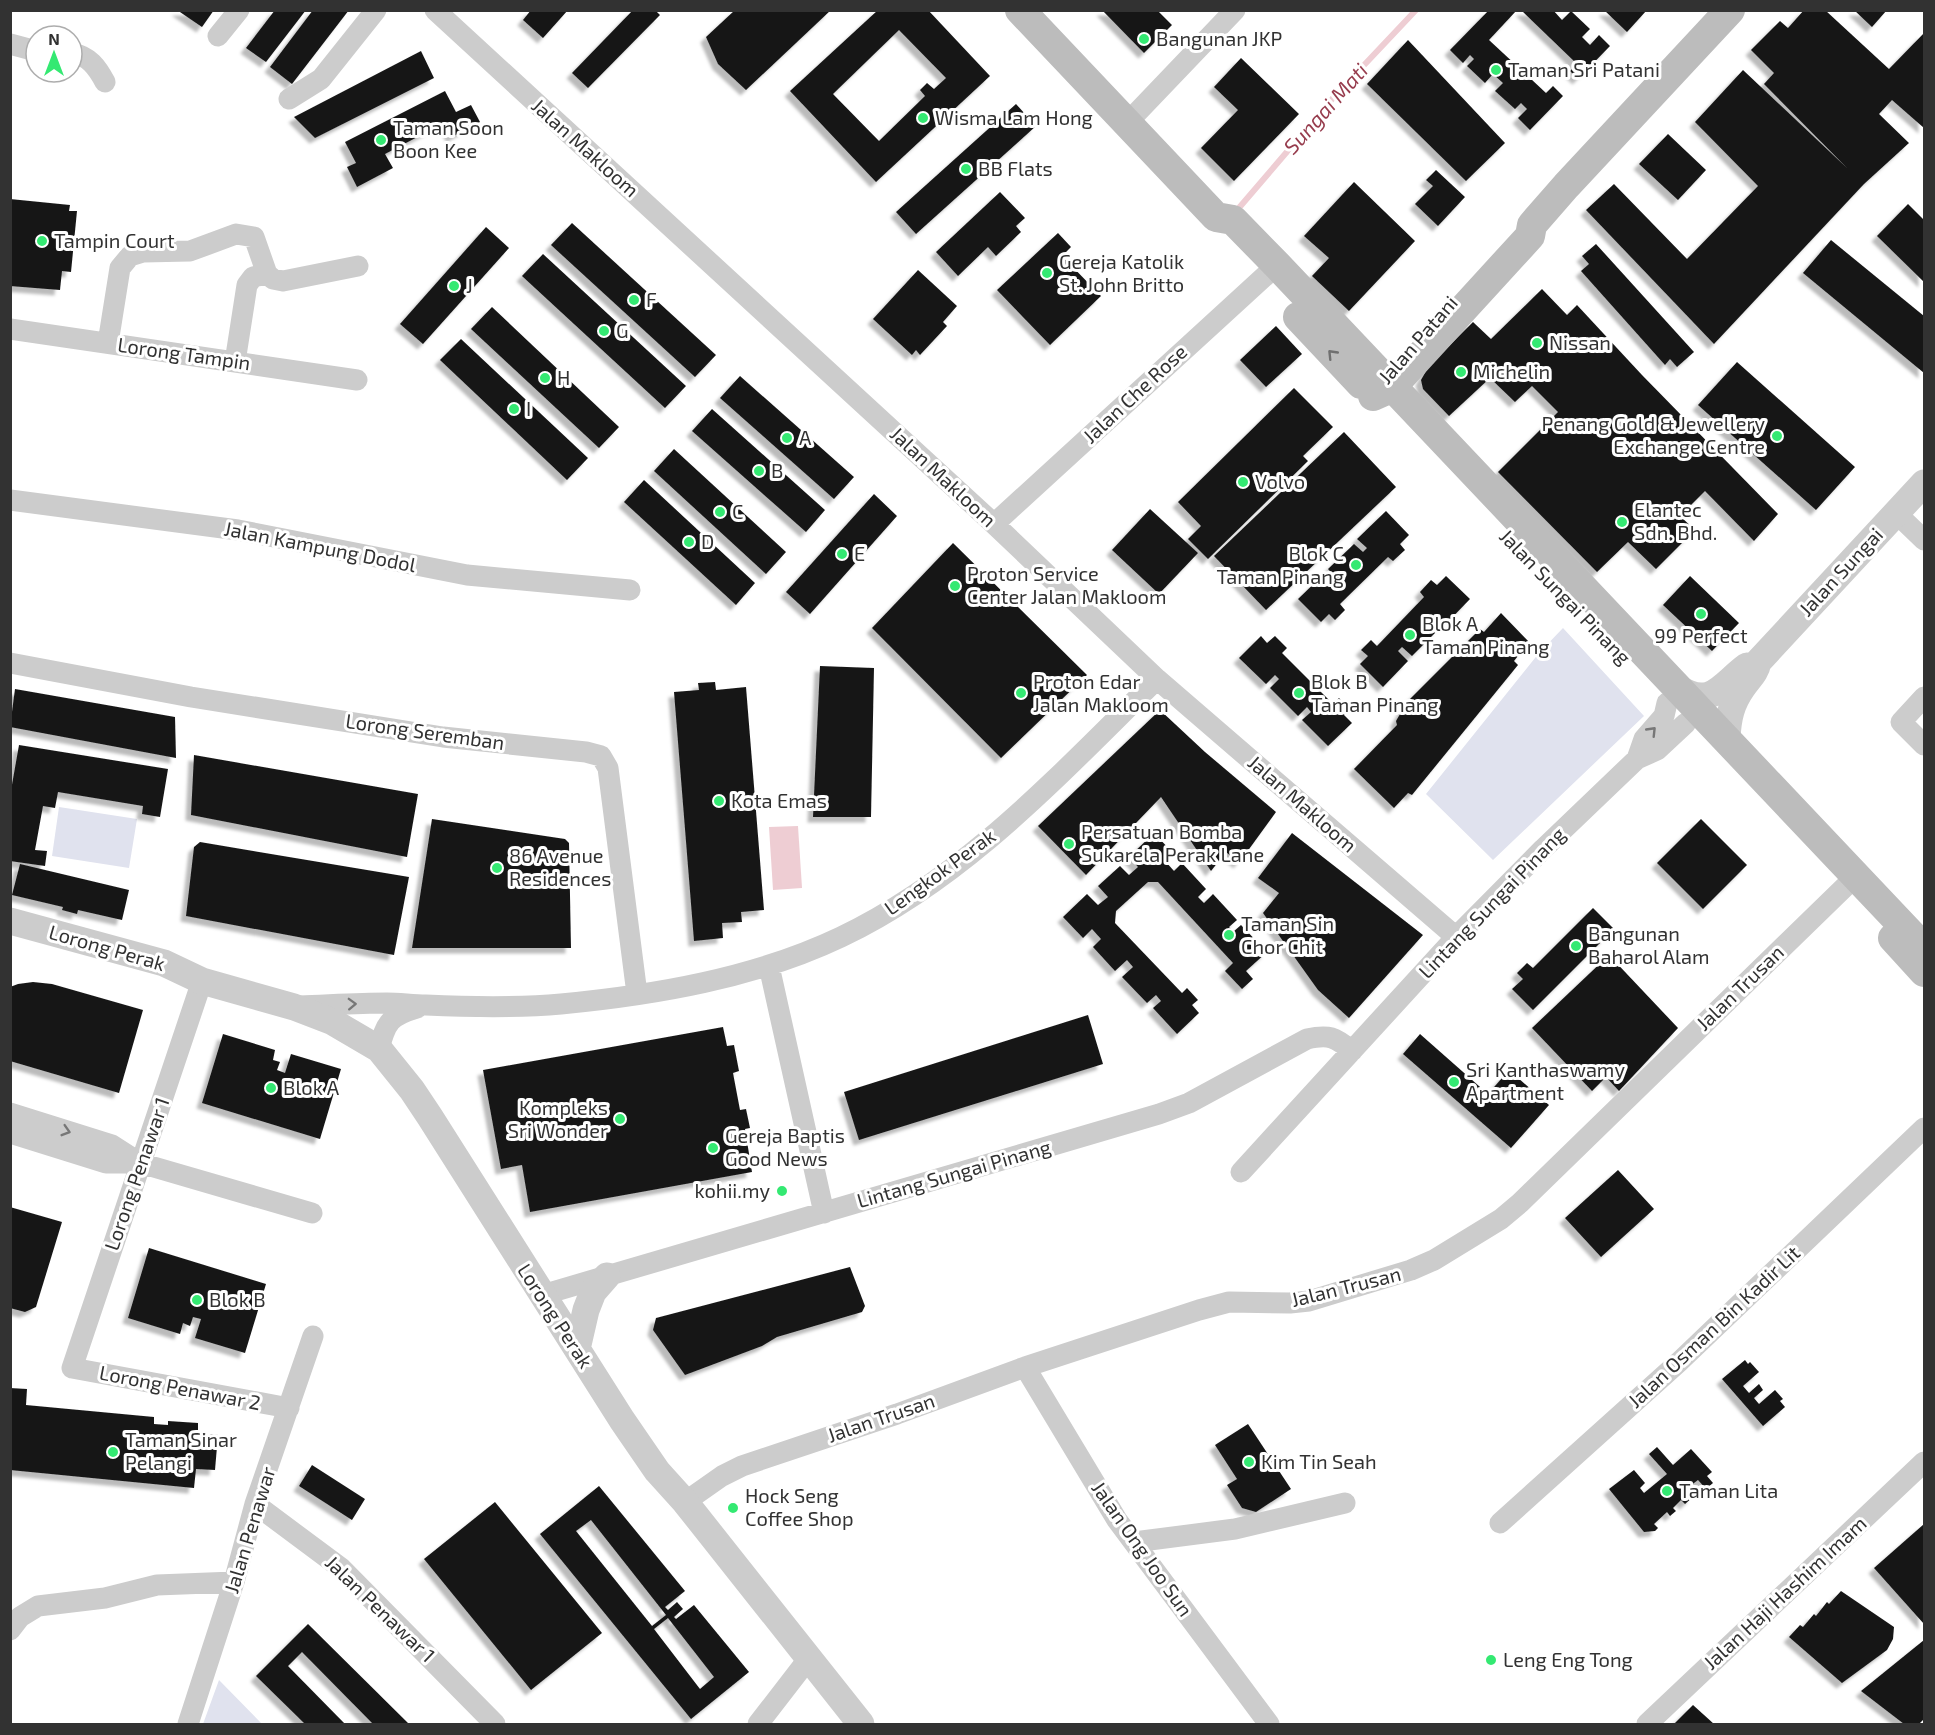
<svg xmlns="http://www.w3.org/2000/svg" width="1935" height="1735" viewBox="0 0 1935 1735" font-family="'Exo 2',sans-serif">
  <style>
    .green { fill: #e0e2ee }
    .water { fill: #eecdd3 }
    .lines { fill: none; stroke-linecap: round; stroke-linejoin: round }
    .stream { stroke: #eecdd3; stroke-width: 6 }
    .building { fill: #191919; fill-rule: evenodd; filter: url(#shadow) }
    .minor { stroke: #ccc; stroke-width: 21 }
    .tertiary { stroke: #ccc; stroke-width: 27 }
    .secondary { stroke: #bcbcbc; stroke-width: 30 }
    .oneway { stroke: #707070 }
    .oneway2 { stroke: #777 }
    .poi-dot { fill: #34e972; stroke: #fff; stroke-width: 2 }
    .labels { text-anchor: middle; stroke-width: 6; stroke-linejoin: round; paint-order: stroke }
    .poi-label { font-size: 20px; fill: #323232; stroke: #fff; text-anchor: start }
    .street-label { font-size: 20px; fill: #323232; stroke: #fff }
    .water-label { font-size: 21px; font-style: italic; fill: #973d4e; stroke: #fff }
  </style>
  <defs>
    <filter id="shadow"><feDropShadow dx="-5.5" dy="5.5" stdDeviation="1.5" flood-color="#0004"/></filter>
  </defs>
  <rect width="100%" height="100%" fill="#fff"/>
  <path class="green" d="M1563,628L1644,716L1493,860L1426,794L1539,653Z
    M59,807L137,819L129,868L52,856Z
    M219,1680L262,1724H203Z"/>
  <path class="water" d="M798,826L802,888L773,890L769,827Z"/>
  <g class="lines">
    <path class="stream" d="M1238,209L1333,98L1416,10"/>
  </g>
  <path class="building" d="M177,10H214L202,27Z
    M275,10H306L266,62L246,48Z
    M313,10H349L292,84L270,67Z
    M531,10H568L543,38L523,20Z
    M633,10H655L660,15L588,88L572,73Z
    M735,10H831L746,90L718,64L706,37Z
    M878,10H928L990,76L876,182L790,91ZM899,30L946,78L934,89L927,83L920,90L925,96L879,141L833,94Z
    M1102,10H1157L1172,25L1144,53Z
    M1489,10H1517L1489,40L1546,93L1553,86L1563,96L1530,130L1518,118L1527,109L1521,103L1515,109L1495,91L1503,83L1493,74L1485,83L1467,66L1474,59L1470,55L1463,63L1450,50Z
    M1521,10H1553L1562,20L1571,11L1590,29L1582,37L1590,45L1599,35L1610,46L1578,79L1570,71L1577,64Z
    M1604,10H1647L1627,32Z
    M1804,10H1825L1889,69L1924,33V128L1892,100L1879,114L1909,143L1864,184L1714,344L1586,210L1614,184L1687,259L1758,186L1695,122L1743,70L1847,168L1764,84L1774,73L1751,50L1780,21L1788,28Z
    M1854,10H1887L1872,27Z
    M1408,40L1505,143L1466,181L1367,84Z
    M421,51L434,78L315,138L294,117Z
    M1241,58L1299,114L1234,181L1201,148L1238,110L1214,87Z
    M445,91L456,112L471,105L480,122L452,137L444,123L385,154L393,168L357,187L347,167L356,163L345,142Z
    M1016,104L1036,126L916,234L896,212Z
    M1668,134L1706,170L1678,200L1639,164Z
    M1436,170L1465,197L1438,226L1415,204L1433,186L1426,180Z
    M1354,182L1415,241L1349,311L1312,276L1329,258L1304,236Z
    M1000,192L1025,218L1016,226L1021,232L996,256L988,247L958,276L936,252Z
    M10,199L70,205L69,211H77L71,272L62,271L60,290L10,286Z
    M1908,204L1924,220V282L1877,236Z
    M572,223L716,355L695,377L551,245Z
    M486,227L509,248L423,344L400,324Z
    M1058,233L1071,247L1062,256L1101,296L1050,345L997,290Z
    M1831,240L1924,316V373L1803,273Z
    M1596,244L1694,352L1677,367L1670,359L1665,365L1581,271L1589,264L1582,256Z
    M543,254L686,386L665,408L522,276Z
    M918,270L957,306L943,322L947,326L920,355L916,350L912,355L873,319Z
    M1542,289L1567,315L1577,305L1642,375L1778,514L1754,541L1705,491L1680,516L1695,530L1656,569L1628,542L1597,572L1498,472L1558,412L1532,386L1515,402L1490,378L1449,416L1423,389L1421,380L1429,366L1473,322L1491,339Z
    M492,307L619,427L599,448L471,329Z
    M1276,326L1302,354L1266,387L1240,360Z
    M461,339L588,458L567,480L440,360Z
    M1737,362L1855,467L1816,510L1698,405Z
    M740,376L854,477L834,499L720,398Z
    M1294,388L1333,427L1303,456L1308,461L1208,559L1188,539L1201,526L1178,502Z
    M712,409L825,510L806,532L692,431Z
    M1344,432L1396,487L1266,610L1214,556Z
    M674,449L786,552L766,574L654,471Z
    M644,480L755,583L736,605L624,502Z
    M874,494L897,516L810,614L786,592Z
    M1150,509L1198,553L1159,594L1112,550Z
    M1386,511L1409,535L1400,544L1405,550L1393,561L1388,557L1340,604L1345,610L1335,620L1329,614L1321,622L1298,599L1324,574L1334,584L1338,580L1328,569L1354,544L1363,552L1367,548L1357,539Z
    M953,543L1087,675L1001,758L872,628Z
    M1446,576L1470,599L1443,627L1433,618L1429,622L1438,630L1412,656L1402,647L1398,651L1408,661L1383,687L1360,664L1368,656L1361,650L1371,640L1377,646L1424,597L1420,592L1431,580L1437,585Z
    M1690,576L1739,623L1712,651L1663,605Z
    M1501,613L1529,642L1514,661L1518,665L1412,795L1408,793L1394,808L1354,769L1397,725L1396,721L1407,702L1480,629L1484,632Z
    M1261,636L1267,643L1275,636L1287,648L1282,653L1333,704L1339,698L1349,709L1344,715L1352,723L1328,746L1302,720L1311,712L1307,707L1298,716L1270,688L1279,679L1275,675L1266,684L1239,658Z
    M820,666L874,668L871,817H813Z
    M715,682L716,690L746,687L764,910L741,912L742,922L722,923L723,938L694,941L674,692L699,690L698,683Z
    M15,689L175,717L176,758L10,727Z
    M1160,710L1205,752L1276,812L1239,863L1226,852L1211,871L1161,797L1086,875L1038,826Z
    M19,745L168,769L160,817L142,814L143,806L58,792L55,808L43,806L35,850L47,851L45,866L10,861V796Z
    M194,755L418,794L407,857L191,815Z
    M432,819L565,839L569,843L571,948H412Z
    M1701,819L1747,865L1703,909L1657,863Z
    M1154,833L1174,854L1166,862L1174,871L1182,863L1206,889L1198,897L1204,903L1213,894L1237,920L1229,927L1233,932L1241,925L1267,952L1246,971L1253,979L1242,989L1225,971L1233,963L1158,882H1148L1116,911L1115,923L1182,993L1187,988L1198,1000L1192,1005L1199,1013L1177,1034L1153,1008L1161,1001L1156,995L1147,1003L1122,977L1133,967L1127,960L1115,971L1093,947L1101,939L1092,929L1083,938L1063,917L1087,894L1098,905L1108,897L1098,886L1120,866L1129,875L1138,867L1129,857Z
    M1292,833L1423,935L1349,1018L1318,990L1263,913L1279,893L1258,878Z
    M200,842L409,877L394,955L186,916L194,847Z
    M20,864L129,890L122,920L78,910L77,914L62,910L63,907L12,895Z
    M1593,908L1614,929L1533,1010L1512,989L1523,979L1517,973L1527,963L1533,968Z
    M1609,955L1678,1028L1619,1091L1606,1077L1592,1091L1532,1028Z
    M33,982L52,984L143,1010L119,1093L10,1061V987L18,984Z
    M1088,1015L1103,1064L859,1140L844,1092Z
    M723,1027L727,1046L734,1045L739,1071L733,1073L740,1110L746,1109L750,1128L745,1129L752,1172L530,1212L522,1165L501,1169L483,1070Z
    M223,1034L275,1050L273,1060L280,1062L277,1070L285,1073L291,1054L341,1069L320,1139L202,1103Z
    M1420,1034L1488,1094L1509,1070L1549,1105L1511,1148L1403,1054Z
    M1618,1170L1654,1209L1601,1257L1565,1218Z
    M10,1207L62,1222L36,1307L25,1312L10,1308Z
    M149,1248L266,1284L245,1353L195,1338L201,1319L193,1317L190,1326L183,1323L180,1334L128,1318Z
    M850,1267L865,1306L862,1312L777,1337L762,1346L685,1375L653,1330L656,1318Z
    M1745,1360L1748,1364L1750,1362L1759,1372L1743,1386L1749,1393L1759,1384L1763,1390L1754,1398L1759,1404L1775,1390L1783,1399L1780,1401L1785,1407L1763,1426L1722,1379Z
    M10,1388L27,1389L26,1405L154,1417V1424L168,1425V1421L198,1423V1433L218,1435L215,1470L196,1469L194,1488L10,1470Z
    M1248,1424L1291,1489L1256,1512L1242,1508L1227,1485L1237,1479L1215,1445Z
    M1657,1447L1673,1465L1691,1449L1712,1472L1707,1476L1713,1483L1706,1489L1698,1480L1686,1489L1693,1497L1685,1504L1681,1500L1673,1508L1676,1511L1670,1516L1667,1512L1654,1524L1658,1528L1655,1531L1644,1532L1609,1489L1634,1470L1645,1483L1640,1488L1644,1493L1667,1474L1649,1454Z
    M312,1465L365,1499L352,1520L299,1486Z
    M599,1486L685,1591L665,1607L668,1610L677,1602L683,1609L674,1617L676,1619L694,1605L749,1672L691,1719L540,1534ZM591,1520L666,1615L652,1626L576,1531ZM668,1618L714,1677L700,1689L654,1629Z
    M495,1502L602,1633L531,1690L424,1559Z
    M1924,1524V1624L1874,1568Z
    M1841,1591L1894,1627L1893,1639L1887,1650L1842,1683L1789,1637L1800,1625L1803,1627L1814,1614L1816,1616L1827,1602L1829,1604Z
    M308,1624L409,1724H373L302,1652L288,1666L345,1724H305L256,1676Z
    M1924,1640V1721L1923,1720L1919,1724H1904L1861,1691Z
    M1693,1705L1714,1724H1674Z"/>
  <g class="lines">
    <path class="minor" d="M435,10L994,524L1157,679L1456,937
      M218,36L239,10
      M10,44L36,51
      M72,53C89,56 97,67 105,82
      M289,99L321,79L376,10
      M1127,123L1235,10
      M10,329L357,380
      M108,343L120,268L130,256L143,252L190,251L236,234L254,237L267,274L273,279L283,281L358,266
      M235,362L247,285L253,277L267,274
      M10,500L238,530L467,575L630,590
      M1896,513L1924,540
      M994,524L1277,265
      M10,663L191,697L443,737L586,752L601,756L608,768L637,994
      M1924,697L1901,722L1924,745
      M1637,759L1644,739L1664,716L1667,703
      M769,966L824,1213
      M202,981L72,1368L289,1408
      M300,1006C329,1005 358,1003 387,1003C400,1003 413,1005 426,1005C470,1007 517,1008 561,1004C655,995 755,978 841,937C965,878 1060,774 1157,679
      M379,1049C386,1022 390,1016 417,1008
      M10,1113L112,1145L140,1163
      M10,1133L106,1163H140L312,1213
      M1241,1172L1456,937L1543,849L1637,759L1657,750L1686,723
      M542,1295L1159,1114L1189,1103L1307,1039C1329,1034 1335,1037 1352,1051
      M1025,1367L1117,1520L1269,1724
      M685,1502L722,1476L742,1466L897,1414L1025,1367L1199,1310L1229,1302L1290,1303L1309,1301L1411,1270L1434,1260L1501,1219L1520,1203L1856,876
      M255,1504L341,1568L495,1724
      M1500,1523L1679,1362L1924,1128
      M1134,1542L1235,1529L1345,1503
      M10,1630L20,1617L38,1606L105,1598L157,1585L234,1582
      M188,1724L234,1582L255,1504L313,1336
      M758,1724L809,1658
      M1647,1724L1924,1462"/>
    <path class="tertiary" d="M1678,688C1712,709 1721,685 1747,666
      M1727,738C1728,718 1731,704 1743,687C1749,678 1756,673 1758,662L1924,483
      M10,921L164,963L202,981L294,1007L333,1022L379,1049L412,1090L430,1117L622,1420L657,1471L685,1502L861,1724
      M577,1349L586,1310L593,1292L607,1276"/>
    <path class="secondary" d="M1020,10L1216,217L1233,220L1277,265L1924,948
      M1298,317L1361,384
      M1373,396L1391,388L1530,236L1532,225L1566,186L1730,10
      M1893,938L1924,972"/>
  </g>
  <defs><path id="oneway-chevron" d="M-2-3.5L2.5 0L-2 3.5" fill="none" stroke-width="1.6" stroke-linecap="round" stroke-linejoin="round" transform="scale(1.5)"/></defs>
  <use class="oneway" href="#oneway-chevron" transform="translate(1332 354) rotate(-134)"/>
  <g class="oneway2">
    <use href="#oneway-chevron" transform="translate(1652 731) rotate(-46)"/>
    <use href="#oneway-chevron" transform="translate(352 1004) rotate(-2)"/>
    <use href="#oneway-chevron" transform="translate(66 1131) rotate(17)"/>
  </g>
  <g class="poi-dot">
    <circle cx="1144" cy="39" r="6"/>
    <circle cx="1496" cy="70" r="6"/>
    <circle cx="923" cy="118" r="6"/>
    <circle cx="381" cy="140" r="6"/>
    <circle cx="966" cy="169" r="6"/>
    <circle cx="42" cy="241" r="6"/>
    <circle cx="1047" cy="273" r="6"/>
    <circle cx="454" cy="286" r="6"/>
    <circle cx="634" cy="300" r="6"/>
    <circle cx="604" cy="331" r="6"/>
    <circle cx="1537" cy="343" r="6"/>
    <circle cx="1461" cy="372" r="6"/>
    <circle cx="545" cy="378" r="6"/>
    <circle cx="514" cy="409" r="6"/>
    <circle cx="1777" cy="436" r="6"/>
    <circle cx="787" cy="438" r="6"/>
    <circle cx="759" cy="471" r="6"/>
    <circle cx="1243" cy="482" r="6"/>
    <circle cx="720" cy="512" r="6"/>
    <circle cx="1622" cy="522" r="6"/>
    <circle cx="689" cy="542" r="6"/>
    <circle cx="842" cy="554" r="6"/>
    <circle cx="1356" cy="565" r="6"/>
    <circle cx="955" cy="586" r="6"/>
    <circle cx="1701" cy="614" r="6"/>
    <circle cx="1410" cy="635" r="6"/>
    <circle cx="1021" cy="693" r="6"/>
    <circle cx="1299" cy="693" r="6"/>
    <circle cx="719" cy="801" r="6"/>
    <circle cx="1069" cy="844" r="6"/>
    <circle cx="497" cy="868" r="6"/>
    <circle cx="1229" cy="935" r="6"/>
    <circle cx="1576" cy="946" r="6"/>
    <circle cx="1454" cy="1082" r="6"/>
    <circle cx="271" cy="1088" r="6"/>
    <circle cx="620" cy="1119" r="6"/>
    <circle cx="713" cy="1148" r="6"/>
    <circle cx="782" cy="1191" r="6"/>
    <circle cx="197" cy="1300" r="6"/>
    <circle cx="113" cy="1452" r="6"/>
    <circle cx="1249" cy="1462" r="6"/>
    <circle cx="1667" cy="1491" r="6"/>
    <circle cx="733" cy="1508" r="6"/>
    <circle cx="1491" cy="1660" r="6"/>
  </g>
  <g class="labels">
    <g class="poi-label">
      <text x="1156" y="46">Bangunan JKP</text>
      <text x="1508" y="77">Taman Sri Patani</text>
      <text x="935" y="125">Wisma Lam Hong</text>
      <text x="393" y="135">Taman Soon<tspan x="393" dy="23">Boon Kee</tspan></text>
      <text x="978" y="176">BB Flats</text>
      <text x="54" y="248">Tampin Court</text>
      <text x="1059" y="269">Gereja Katolik<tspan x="1059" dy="23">St. John Britto</tspan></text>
      <text x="466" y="293">J</text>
      <text x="646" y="307">F</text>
      <text x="616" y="338">G</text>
      <text x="1549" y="350">Nissan</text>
      <text x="1473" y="379">Michelin</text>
      <text x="557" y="385">H</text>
      <text x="526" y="416">I</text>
      <text x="1765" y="431" text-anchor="end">Penang Gold &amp; Jewellery<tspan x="1765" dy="23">Exchange Centre</tspan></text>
      <text x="799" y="445">A</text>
      <text x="771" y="478">B</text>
      <text x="1255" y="489">Volvo</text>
      <text x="1634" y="517">Elantec<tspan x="1634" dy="23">Sdn. Bhd.</tspan></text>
      <text x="732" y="519">C</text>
      <text x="701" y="549">D</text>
      <text x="854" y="561">E</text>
      <text x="1344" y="561" text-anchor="end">Blok C<tspan x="1344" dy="23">Taman Pinang</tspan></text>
      <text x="967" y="581">Proton Service<tspan x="967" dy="23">Center Jalan Makloom</tspan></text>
      <text x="1422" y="631">Blok A<tspan x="1422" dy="23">Taman Pinang</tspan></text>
      <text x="1701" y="643" text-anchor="middle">99 Perfect</text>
      <text x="1033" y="689">Proton Edar<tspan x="1033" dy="23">Jalan Makloom</tspan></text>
      <text x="1311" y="689">Blok B<tspan x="1311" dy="23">Taman Pinang</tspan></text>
      <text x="731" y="808">Kota Emas</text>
      <text x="1081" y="839">Persatuan Bomba<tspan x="1081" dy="23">Sukarela Perak Lane</tspan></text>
      <text x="509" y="863">86 Avenue<tspan x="509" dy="23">Residences</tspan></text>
      <text x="1241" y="931">Taman Sin<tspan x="1241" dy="23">Chor Chit</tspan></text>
      <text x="1588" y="941">Bangunan<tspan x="1588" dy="23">Baharol Alam</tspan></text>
      <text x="1466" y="1077">Sri Kanthaswamy<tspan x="1466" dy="23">Apartment</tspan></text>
      <text x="283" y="1095">Blok A</text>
      <text x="608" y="1115" text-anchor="end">Kompleks<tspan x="608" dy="23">Sri Wonder</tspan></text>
      <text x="725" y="1143">Gereja Baptis<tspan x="725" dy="23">Good News</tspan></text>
      <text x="770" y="1198" text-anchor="end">kohii.my</text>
      <text x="209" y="1307">Blok B</text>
      <text x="125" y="1447">Taman Sinar<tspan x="125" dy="23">Pelangi</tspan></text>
      <text x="1261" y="1469">Kim Tin Seah</text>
      <text x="1679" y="1498">Taman Lita</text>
      <text x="745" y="1503">Hock Seng<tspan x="745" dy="23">Coffee Shop</tspan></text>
      <text x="1503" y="1667">Leng Eng Tong</text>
    </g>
    <g class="street-label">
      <text transform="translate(585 148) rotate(42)" y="7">Jalan Makloom</text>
      <text transform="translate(1418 340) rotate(-49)" y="7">Jalan Patani</text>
      <text transform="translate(184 354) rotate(8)" y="7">Lorong Tampin</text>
      <text transform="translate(1135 394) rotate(-43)" y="7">Jalan Che Rose</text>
      <text transform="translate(943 477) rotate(43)" y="7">Jalan Makloom</text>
      <text transform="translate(320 547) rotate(11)" y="7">Jalan Kampung Dodol</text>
      <text transform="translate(1841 572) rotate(-47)" y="7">Jalan Sungai</text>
      <text transform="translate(1565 597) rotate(46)" y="7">Jalan Sungai Pinang</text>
      <text transform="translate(425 732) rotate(8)" y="7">Lorong Seremban</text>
      <text transform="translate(1302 804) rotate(41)" y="7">Jalan Makloom</text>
      <text transform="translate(940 872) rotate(-36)" y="7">Lengkok Perak</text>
      <text transform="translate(1492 903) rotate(-46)" y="7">Lintang Sungai Pinang</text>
      <text transform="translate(107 948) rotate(16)" y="7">Lorong Perak</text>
      <text transform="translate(1740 988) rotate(-44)" y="7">Jalan Trusan</text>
      <text transform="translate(137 1174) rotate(-71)" y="7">Lorong Penawar 1</text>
      <text transform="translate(954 1174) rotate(-16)" y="7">Lintang Sungai Pinang</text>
      <text transform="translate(1346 1287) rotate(-14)" y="7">Jalan Trusan</text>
      <text transform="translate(555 1316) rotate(57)" y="7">Lorong Perak</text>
      <text transform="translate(1714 1327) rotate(-43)" y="7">Jalan Osman Bin Kadir Lit</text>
      <text transform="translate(180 1388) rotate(11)" y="7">Lorong Penawar 2</text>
      <text transform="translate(881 1418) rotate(-19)" y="7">Jalan Trusan</text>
      <text transform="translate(250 1530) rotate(-73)" y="7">Jalan Penawar</text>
      <text transform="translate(1142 1549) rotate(55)" y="7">Jalan Ong Joo Sun</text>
      <text transform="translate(1785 1593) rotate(-43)" y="7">Jalan Haji Hashim Imam</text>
      <text transform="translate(380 1609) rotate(44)" y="7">Jalan Penawar 1</text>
    </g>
    <g class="water-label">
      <text transform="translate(1326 109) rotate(-48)" y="7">Sungai Mati</text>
    </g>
  </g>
  <rect width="1935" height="1735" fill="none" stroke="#323232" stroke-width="24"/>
  <g transform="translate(54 54)"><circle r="28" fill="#ffffff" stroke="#adadad" stroke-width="1.5"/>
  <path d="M0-4.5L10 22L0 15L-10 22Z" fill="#34e972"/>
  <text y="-9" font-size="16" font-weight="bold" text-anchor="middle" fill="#323232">N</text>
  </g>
</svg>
